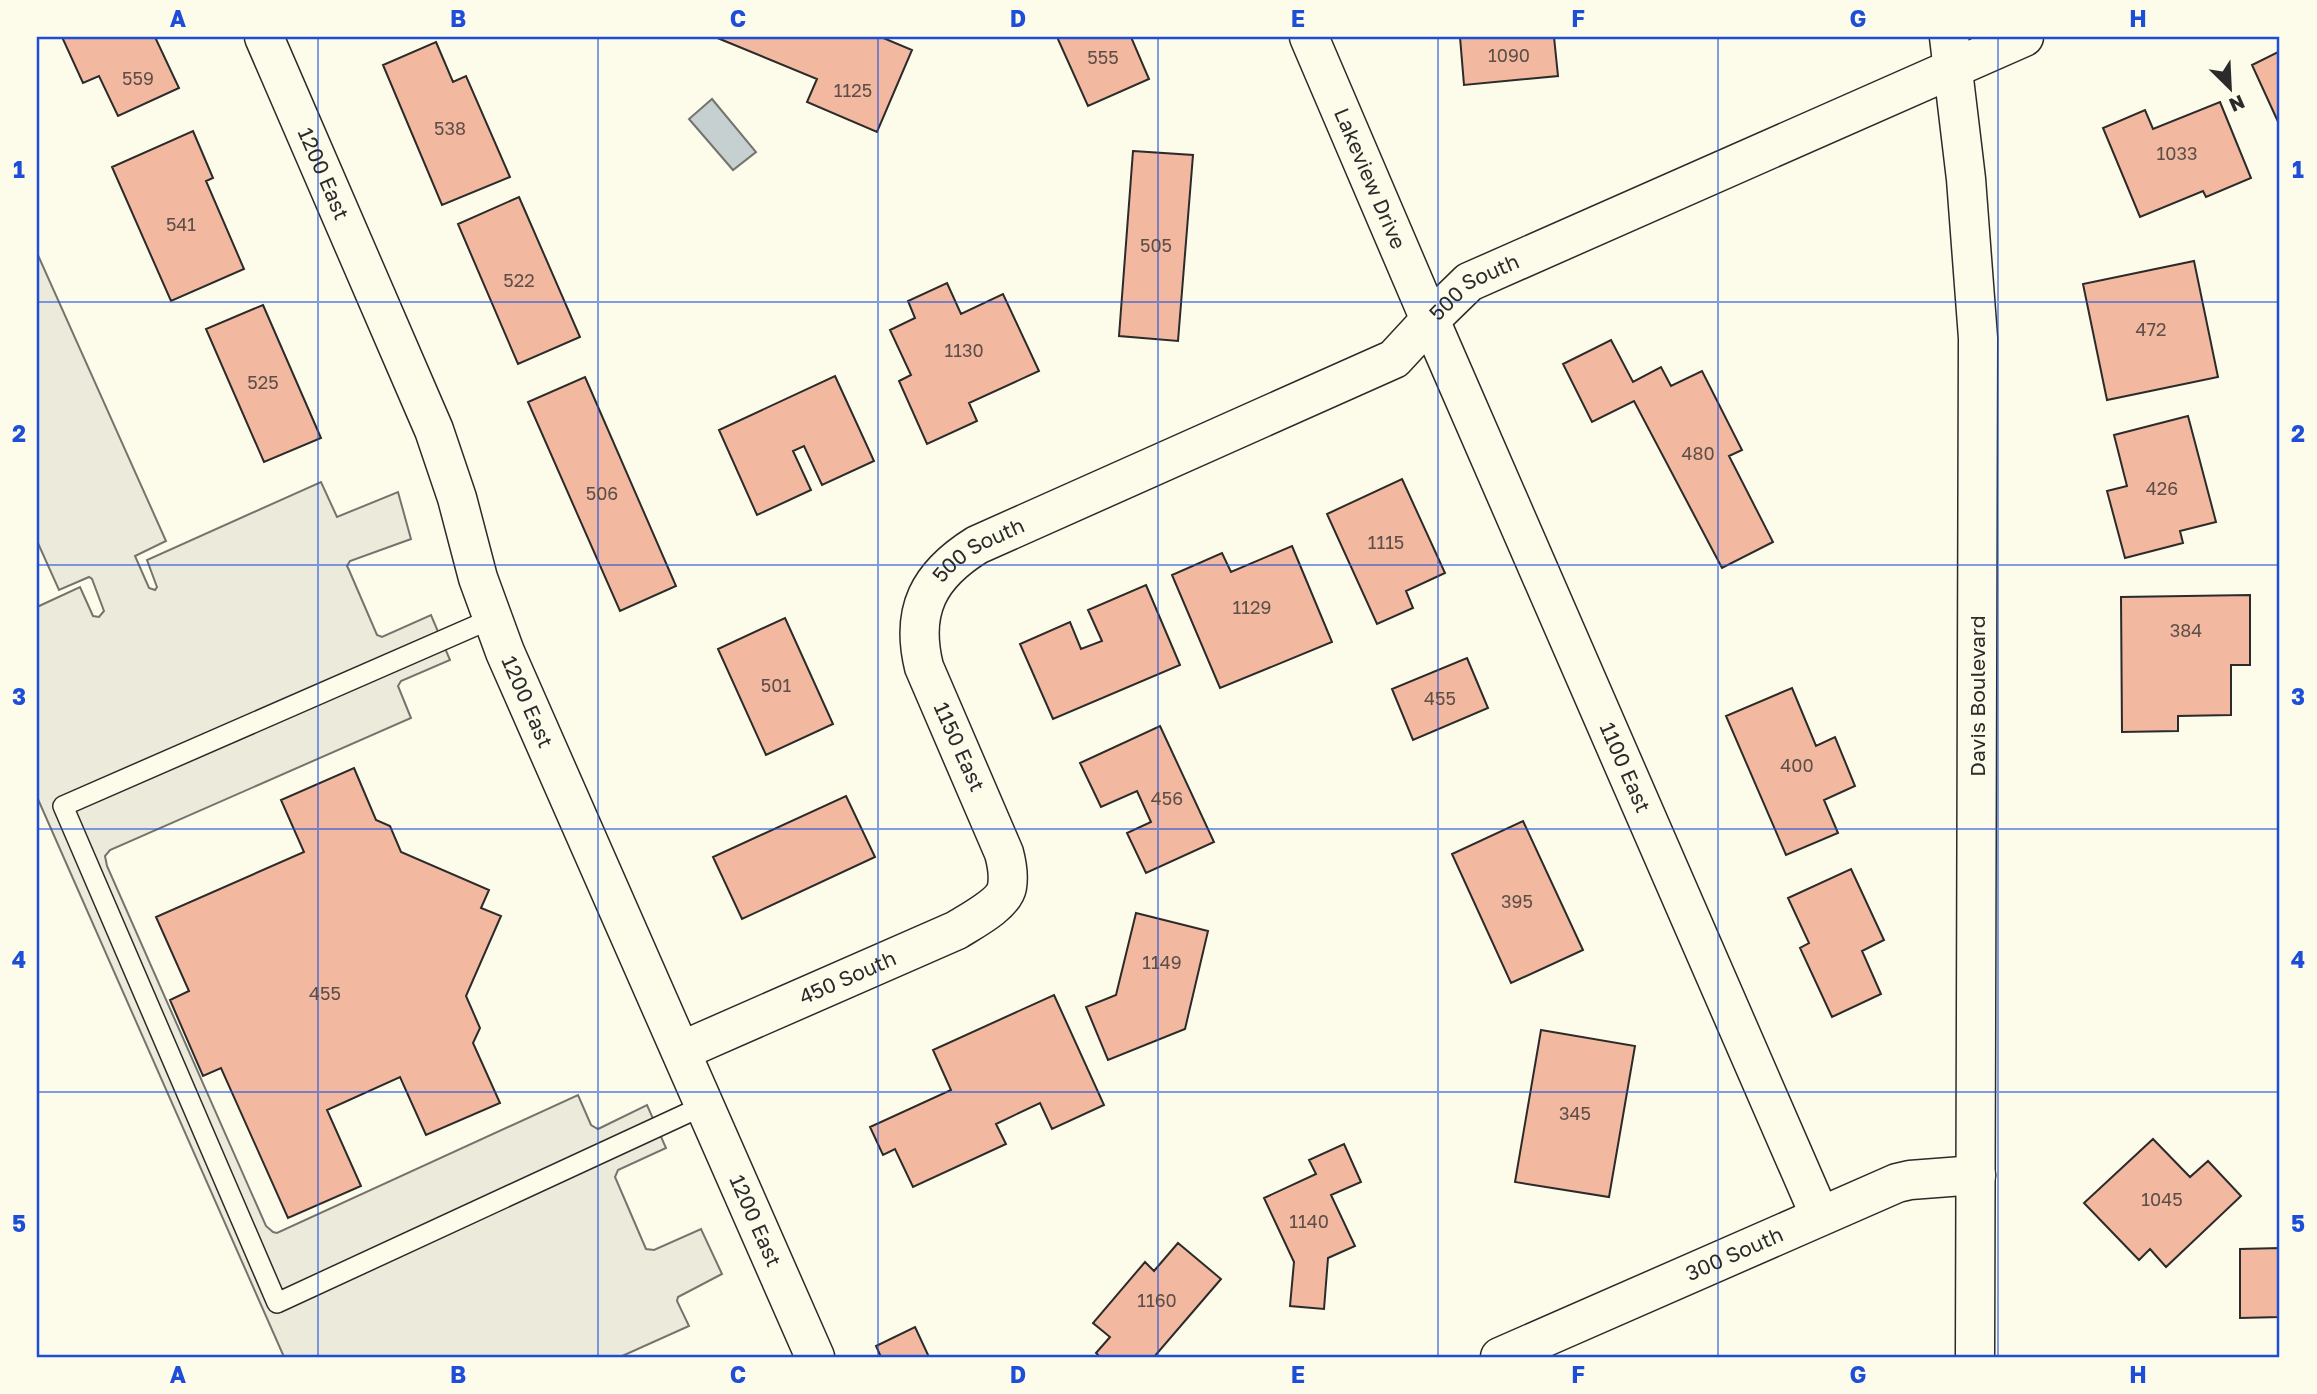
<svg xmlns="http://www.w3.org/2000/svg" width="2317" height="1394" viewBox="0 0 2317 1394" font-family="'Golos Text',sans-serif">
  <style>
    .parking { fill: #eceadb; stroke: #74746e; stroke-width: 2 }
    .water { fill: #c7d0d0; stroke: #74746e; stroke-width: 2 }
    .building { fill: #f2b8a0; stroke: #2b2b2b; stroke-width: 2 }
    .lines { fill: none; stroke-linecap: round; stroke-linejoin: round }
    .service-casing { stroke: #2b2b2b; stroke-width: 22 }
    .minor-casing { stroke: #2b2b2b; stroke-width: 41 }
    .tertiary-casing { stroke: #2b2b2b; stroke-width: 41 }
    .service { stroke: #fdfbea; stroke-width: 19 }
    .minor { stroke: #fdfbea; stroke-width: 38 }
    .tertiary { stroke: #fdfbea; stroke-width: 38 }
    .grid { fill: none; stroke: #1d4ed8; stroke-width: 2; stroke-opacity: 0.55 }
    .labels { text-anchor: middle; stroke-width: 5; stroke-linejoin: round; paint-order: stroke }
    .number-label { font-size: 18px; fill: #5d4e48 }
    .street-label { font-size: 21px; fill: #2b2b2b; stroke: #fdfbea }
    .neatline { fill: none; stroke: #1d4ed8; stroke-width: 2.5 }
    .grid-label { font-size: 23px; text-anchor: middle; font-weight: bold; fill: #1d4ed8 }
  </style>
  <rect width="100%" height="100%" fill="#fdfbea"/>
  <path class="parking" d="M37,253L166,541L135,556L149,588L155,590L157,587L147,560L321,482L337,517L398,492L411,539L350,561L347,566L349,570L377,635L382,637L431,615L450,660L401,681L398,686L411,718L110,850L105,856L107,866L266,1226L273,1232L277,1233L578,1095L591,1125L598,1129L647,1105L666,1148L618,1170L615,1177L646,1249L654,1250L701,1229L722,1274L678,1297L677,1301L689,1326L620,1357H284L37,797V607L80,587L93,616L99,617L104,611L92,579L89,577L59,590L37,541Z"/>
  <path class="water" d="M712,99L756,152L733,170L689,119Z"/>
  <path class="building" d="M62,37H155L179,88L118,116L99,76L83,83Z
    M715,37H881L912,50L877,132L807,102L817,79Z
    M1057,37H1131L1149,79L1088,106Z
    M1460,37H1554L1558,76L1464,85Z
    M436,42L453,82L466,76L510,177L442,205L383,65Z
    M2280,51V126L2252,65Z
    M2220,102L2251,178L2206,197L2203,191L2140,217L2103,128L2145,110L2153,129Z
    M193,131L213,178L206,181L244,269L171,301L112,167Z
    M1133,151L1193,155L1178,341L1119,336Z
    M519,197L580,337L518,364L458,224Z
    M2194,261L2218,377L2107,400L2083,284Z
    M947,283L961,314L1003,294L1039,371L969,403L977,421L927,444L899,381L911,375L890,330L915,318L908,301Z
    M263,305L321,438L264,462L206,329Z
    M1611,340L1633,382L1661,367L1671,386L1702,371L1742,450L1729,456L1773,542L1722,568L1634,401L1592,422L1563,364Z
    M835,376L874,461L822,485L804,446L793,451L811,490L757,515L719,430Z
    M585,377L676,586L620,611L528,402Z
    M2188,416L2216,522L2180,531L2183,543L2125,558L2107,491L2127,486L2114,435Z
    M1402,479L1445,573L1406,591L1413,608L1377,624L1327,514Z
    M1292,546L1332,642L1220,688L1172,575L1222,553L1231,572Z
    M1146,585L1180,665L1053,719L1020,644L1070,622L1081,649L1102,641L1088,610Z
    M2250,595V665H2231V715L2178,716V731L2122,732L2121,597Z
    M785,618L833,724L766,755L718,649Z
    M1467,658L1488,708L1413,740L1392,689Z
    M1792,688L1816,746L1835,737L1855,786L1824,800L1838,833L1786,855L1726,716Z
    M1160,726L1214,842L1146,873L1127,833L1151,822L1137,791L1101,807L1080,763Z
    M354,768L376,820L390,826L401,852L489,890L481,908L501,916L466,996L480,1028L473,1043L500,1103L426,1135L400,1077L327,1110L361,1186L288,1218L221,1068L203,1076L170,1000L189,991L156,917L304,852L281,800Z
    M846,796L875,857L742,919L713,857Z
    M1523,821L1583,950L1511,983L1452,854Z
    M1851,869L1884,940L1862,951L1881,994L1832,1017L1800,948L1809,943L1788,898Z
    M1136,913L1208,931L1185,1029L1108,1060L1086,1007L1116,995Z
    M1054,995L1104,1105L1052,1129L1040,1103L996,1124L1006,1144L913,1187L895,1149L883,1155L870,1127L951,1090L933,1050Z
    M1541,1030L1635,1046L1609,1197L1515,1182Z
    M2153,1139L2190,1177L2208,1161L2241,1196L2166,1267L2150,1249L2139,1260L2084,1203Z
    M1344,1144L1361,1182L1331,1195L1355,1246L1328,1258L1324,1309L1290,1306L1294,1262L1264,1198L1316,1174L1309,1160Z
    M1178,1243L1221,1279L1154,1357H1100L1096,1353L1110,1337L1093,1323L1145,1262L1154,1271Z
    M2280,1248V1317L2240,1318V1249Z
    M915,1327L929,1357H881L876,1346Z"/>
  <g class="lines">
    <defs>
      <path id="service" d="M491,619L63,806L277,1303L705,1105"/>
      <g id="minor">
        <path id="s1" d="M264,37L434,430L457,498L478,578L505,652L815,1357"/>
        <path id="s2" d="M681,1051L957,930C971,921 1004,904 1007,887C1009,875 1007,864 1004,853L924,667C910,610 929,575 977,545L1394,359L1430,320L1820,1216"/>
        <path id="s3" d="M1500,1357L1897,1183L1910,1180L1976,1175"/>
      </g>
      <g id="tertiary">
        <path id="s4" d="M1309,37L1430,320L1469,282L2024,37"/>
        <path d="M1949,37L1966,179L1978,338L1975,1357"/>
      </g>
    </defs>
    <use href="#service" class="service-casing"/>
    <use href="#minor" class="minor-casing"/>
    <use href="#tertiary" class="tertiary-casing"/>
    <use href="#service" class="service"/>
    <use href="#minor" class="minor"/>
    <use href="#tertiary" class="tertiary"/>
  </g>
  <path class="grid" d="M318,37V1357M598,37V1357M878,37V1357M1158,37V1357M1438,37V1357M1718,37V1357M1998,37V1357M37,302H2280M37,565H2280M37,829H2280M37,1092H2280"/>
  <g class="labels">
    <g class="number-label">
      <text x="1509" y="62">1090</text>
      <text x="1103" y="64">555</text>
      <text x="138" y="85">559</text>
      <text x="853" y="97">1125</text>
      <text x="450" y="135">538</text>
      <text x="2177" y="160">1033</text>
      <text x="181" y="231">541</text>
      <text x="1156" y="252">505</text>
      <text x="519" y="287">522</text>
      <text x="2151" y="336">472</text>
      <text x="964" y="357">1130</text>
      <text x="263" y="389">525</text>
      <text x="1698" y="460">480</text>
      <text x="2162" y="495">426</text>
      <text x="602" y="500">506</text>
      <text x="1386" y="549">1115</text>
      <text x="1252" y="614">1129</text>
      <text x="2186" y="637">384</text>
      <text x="776" y="692">501</text>
      <text x="1440" y="705">455</text>
      <text x="1797" y="772">400</text>
      <text x="1167" y="805">456</text>
      <text x="1517" y="908">395</text>
      <text x="1162" y="969">1149</text>
      <text x="325" y="1000">455</text>
      <text x="1575" y="1120">345</text>
      <text x="2162" y="1206">1045</text>
      <text x="1309" y="1228">1140</text>
      <text x="1157" y="1307">1160</text>
    </g>
    <g class="street-label">
      <text dy="7" stroke="none"><textPath href="#s1" startOffset="149">1200 East</textPath></text>
      <text dy="7" stroke="none"><textPath href="#s4" startOffset="154">Lakeview Drive</textPath></text>
      <text dy="7" stroke="none"><textPath href="#s4" startOffset="364">500 South</textPath></text>
      <text dy="7" stroke="none"><textPath href="#s2" startOffset="749">500 South</textPath></text>
      <text transform="translate(1978 696) rotate(-90)" y="7">Davis Boulevard</text>
      <text dy="7" stroke="none"><textPath href="#s1" startOffset="716">1200 East</textPath></text>
      <text transform="translate(959 747) rotate(66)" y="7">1150 East</text>
      <text dy="7" stroke="none"><textPath href="#s2" startOffset="1748">1100 East</textPath></text>
      <text dy="7" stroke="none"><textPath href="#s2" startOffset="182">450 South</textPath></text>
      <text dy="7" stroke="none"><textPath href="#s1" startOffset="1283">1200 East</textPath></text>
      <text dy="7" stroke="none"><textPath href="#s3" startOffset="256">300 South</textPath></text>
    </g>
  </g>
  <rect width="2317" height="1394" fill="none" stroke="#fdfbea" stroke-width="77"/>
  <g transform="translate(2230 88) rotate(156)" stroke="#fdfbea" stroke-width="5" paint-order="stroke">
  <path d="M0-5L12 26L0 18L-12 26Z" fill="#2b2b2b"/>
  <text y="-10" font-size="19" font-weight="bold" text-anchor="middle" fill="#2b2b2b">N</text>
  </g>
  <rect x="38" y="38" width="2240" height="1318" class="neatline"/>
  <g class="grid-label">
    <text x="178" y="27">A</text>
    <text x="458" y="27">B</text>
    <text x="738" y="27">C</text>
    <text x="1018" y="27">D</text>
    <text x="1298" y="27">E</text>
    <text x="1578" y="27">F</text>
    <text x="1858" y="27">G</text>
    <text x="2138" y="27">H</text>
    <text x="19" y="178">1</text>
    <text x="2298" y="178">1</text>
    <text x="19" y="442">2</text>
    <text x="2298" y="442">2</text>
    <text x="19" y="705">3</text>
    <text x="2298" y="705">3</text>
    <text x="19" y="968">4</text>
    <text x="2298" y="968">4</text>
    <text x="19" y="1232">5</text>
    <text x="2298" y="1232">5</text>
    <text x="178" y="1383">A</text>
    <text x="458" y="1383">B</text>
    <text x="738" y="1383">C</text>
    <text x="1018" y="1383">D</text>
    <text x="1298" y="1383">E</text>
    <text x="1578" y="1383">F</text>
    <text x="1858" y="1383">G</text>
    <text x="2138" y="1383">H</text>
  </g>
</svg>
